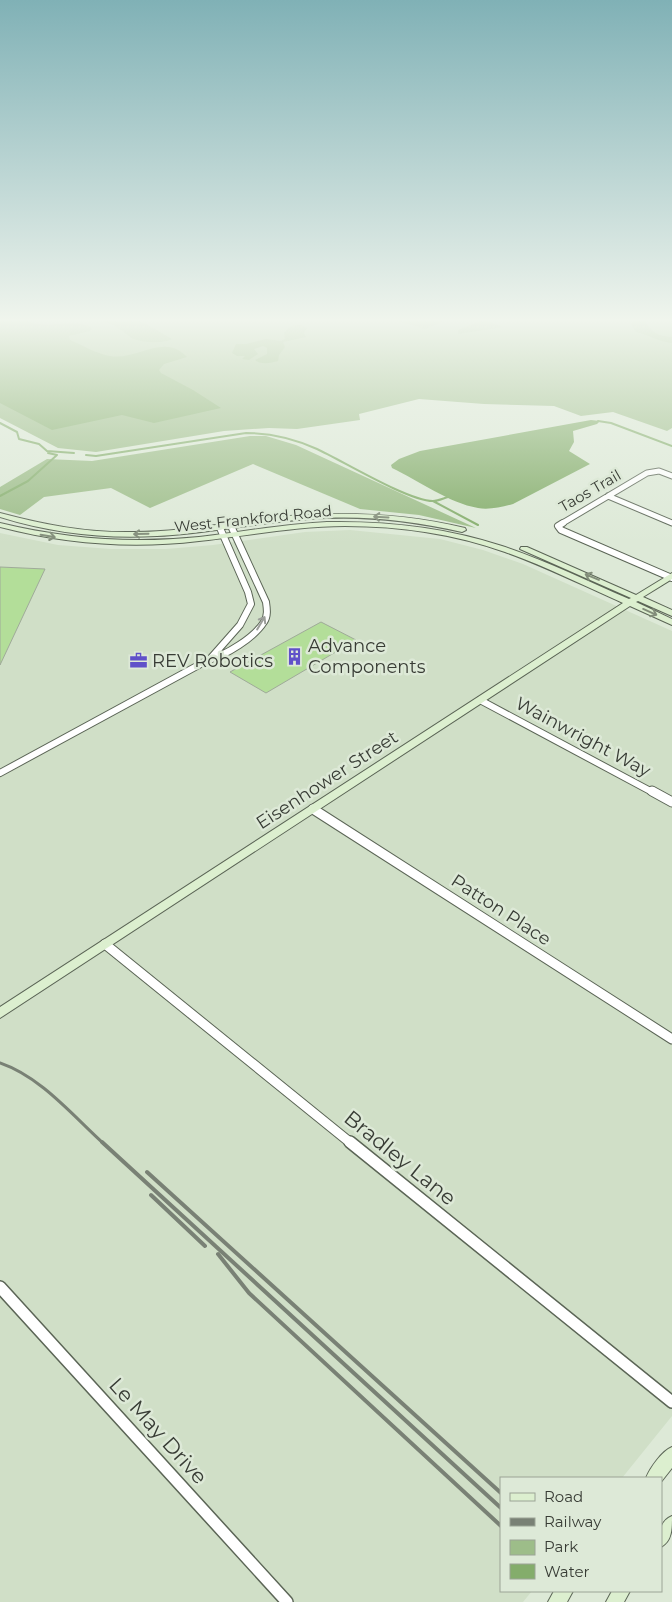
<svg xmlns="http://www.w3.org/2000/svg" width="672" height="1602" viewBox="0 0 672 1602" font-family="Montserrat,sans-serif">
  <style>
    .built { fill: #d0dfc7 }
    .green { fill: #9dbd89 }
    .water { fill: #84ad6b }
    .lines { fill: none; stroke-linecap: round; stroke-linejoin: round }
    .stream { stroke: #84ad6b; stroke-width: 2 }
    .building { fill: #b3de99; stroke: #9faa99 }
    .street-far3-casing { stroke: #5b6556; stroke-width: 7 }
    .street-far2-casing { stroke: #5b6556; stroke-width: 8 }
    .street-far1-casing { stroke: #5b6556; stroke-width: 11 }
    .street-casing { stroke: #5b6556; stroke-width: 14 }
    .secondary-casing { stroke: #5b6556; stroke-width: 2 }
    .street-far3 { stroke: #fff; stroke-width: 5 }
    .street-far2 { stroke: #fff; stroke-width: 6 }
    .street-far1 { stroke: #fff; stroke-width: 9 }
    .street { stroke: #fff; stroke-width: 11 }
    .secondary { fill: #dcefcf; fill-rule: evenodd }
    .rail-far1 { stroke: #798175; stroke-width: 3 }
    .rail { stroke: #798175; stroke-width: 4 }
    .oneway { stroke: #828d7a }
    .oneway2 { stroke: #9c9e9a }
    .labels { text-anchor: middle; stroke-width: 5; stroke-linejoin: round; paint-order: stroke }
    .far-street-label { font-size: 15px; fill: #383c35; stroke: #dde9d7 }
    .poi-label { font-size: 18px; fill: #383c35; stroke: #dde9d7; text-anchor: start }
    .street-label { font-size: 18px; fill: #383c35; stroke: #dde9d7 }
    .near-street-label { font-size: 21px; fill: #383c35; stroke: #dde9d7 }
  </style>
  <rect width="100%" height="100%" fill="#dde9d7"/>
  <path class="built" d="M350,530L440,539L483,550L523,564L672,631V1416L622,1478H501V1591H532L523,1602H0V533L58,545L111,549H166L213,545L305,532Z"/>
  <path class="green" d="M0,319H672V428L667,431L613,412L581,416L554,406L484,404L419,399L359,414L360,420L297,429L269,428L224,431L96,452L58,448L0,418Z
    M250,436H266L296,445L476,528L419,515L360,509L253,464L150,508L111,488L44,497L20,515L0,509V487L47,459L92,461Z"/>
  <path class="water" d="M0,319C7,319 16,317 24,319C29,321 33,324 38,324C57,327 76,318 92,328L90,331L69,336L70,340C82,345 97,354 110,356C137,361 164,332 187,357L164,364L159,370L161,373L193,390L221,408L154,423L122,415L52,430L0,403Z
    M134,319L146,324L172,339C164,344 136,343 129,336C121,330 113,322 101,322C113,317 118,326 134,319Z
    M391,319H450L425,329Z
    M484,320L503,327L458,334V330Z
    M635,320L645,321C651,333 659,336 672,337V343C659,342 649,335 636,332L631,324Z
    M300,325L307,328L304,333L306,337L283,342L285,347L279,355L278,361C271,363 261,365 255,360L267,354V348L263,346L254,349L258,354L249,360L242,359L245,356H237L232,353L236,344H246L266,339L281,341L285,339L284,333C288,327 293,325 300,325Z
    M591,420L600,421L597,424L573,431L574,442L569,451L590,464L513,504C502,507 489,510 478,508C449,503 419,481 392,468L391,465L399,459L420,451Z"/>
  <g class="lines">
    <path class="stream" d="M598,421L611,423L672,446
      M0,423L17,432L19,439L39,444L47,451L74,453
      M86,455L96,456L246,433C271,433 295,439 317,449C343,461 408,501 433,501C438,501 444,498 448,497
      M0,496L28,481L57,455L48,453
      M433,501L478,525"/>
  </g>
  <path class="building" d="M0,567L45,569L0,665Z
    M321,622L356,640L266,693L230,672Z"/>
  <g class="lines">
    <defs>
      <path id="street-far3" d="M608,496L672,523
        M561,524L647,473L659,471L672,476"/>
      <path id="street-far2" d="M563,523L558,526L561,530L672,578
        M210,659L240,625L251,604L248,592L220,528
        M480,700L654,793
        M0,773L208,660C226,655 254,638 264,622C268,616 267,609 266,602L231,526"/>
      <path id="street-far1" d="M652,791L672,802
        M313,809L672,1039
        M105,944L352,1144"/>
      <path id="street" d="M350,1142L672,1402
        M0,1287L287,1602"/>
      <path id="secondary" d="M0,513C45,525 87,533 134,532C182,532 229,522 277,517C340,511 403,513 465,528L466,530L462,532C417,522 372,516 327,518C270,520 214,533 157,536C104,539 51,533 0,517Z
        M327,522C387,521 445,527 502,546C545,560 587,581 629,599L631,598L520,549L521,547H527L636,595L672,573V579L643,597L672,610V616L638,601L636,602L672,619V625L630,606L0,1018V1007L623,603C584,586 545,566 505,552C454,534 400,526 345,526C296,526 248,536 199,541C132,549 65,544 0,527V523C66,539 132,544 199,537C242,532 284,524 327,522Z
        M672,1447V1468L661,1482V1478H646C650,1468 662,1451 672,1447Z
        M672,1516C672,1529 672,1541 661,1547C660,1535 658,1522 672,1516Z
        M554,1591H573L567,1602H548Z
        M612,1591H630L624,1602H606Z"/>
    </defs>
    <use href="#street-far3" class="street-far3-casing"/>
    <use href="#street-far2" class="street-far2-casing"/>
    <use href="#street-far1" class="street-far1-casing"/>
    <use href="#street" class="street-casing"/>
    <use href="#secondary" class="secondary-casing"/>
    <use href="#street-far3" class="street-far3"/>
    <use href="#street-far2" class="street-far2"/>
    <use href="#street-far1" class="street-far1"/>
    <use href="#street" class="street"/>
    <use href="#secondary" class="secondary"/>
    <path class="rail-far1" d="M0,1063C41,1077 72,1115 104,1144"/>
    <path class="rail" d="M102,1142L501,1508
      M147,1172L501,1493
      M151,1195L205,1246
      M218,1254L249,1293L501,1526"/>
  </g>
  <defs><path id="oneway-shaft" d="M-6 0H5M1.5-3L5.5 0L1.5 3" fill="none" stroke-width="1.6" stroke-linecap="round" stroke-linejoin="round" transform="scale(1.25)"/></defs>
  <g class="oneway">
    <use href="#oneway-shaft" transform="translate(381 517) rotate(-177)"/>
    <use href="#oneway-shaft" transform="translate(141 534) rotate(179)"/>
    <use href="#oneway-shaft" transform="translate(48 536) rotate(9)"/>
    <use href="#oneway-shaft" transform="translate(592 577) rotate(-157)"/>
    <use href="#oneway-shaft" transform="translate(650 612) rotate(24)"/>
  </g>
  <use class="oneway2" href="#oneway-shaft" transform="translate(261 623) rotate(-59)"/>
  <linearGradient id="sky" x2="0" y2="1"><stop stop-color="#80b1b6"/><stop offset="0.59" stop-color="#f0f5ed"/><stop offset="1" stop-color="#f0f5ed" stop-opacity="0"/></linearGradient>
  <rect width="672" height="543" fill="url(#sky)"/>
  <defs>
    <symbol id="building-bare" viewBox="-9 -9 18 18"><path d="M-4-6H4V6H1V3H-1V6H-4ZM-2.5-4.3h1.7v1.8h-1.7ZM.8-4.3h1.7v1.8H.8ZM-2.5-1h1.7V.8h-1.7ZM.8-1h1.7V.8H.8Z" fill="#6051c9" stroke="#dde9d7" stroke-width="2.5" paint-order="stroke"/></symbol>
    <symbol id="office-bare" viewBox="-9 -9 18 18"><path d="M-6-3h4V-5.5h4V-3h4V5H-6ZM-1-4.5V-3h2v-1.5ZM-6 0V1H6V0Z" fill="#6051c9" stroke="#dde9d7" stroke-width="2.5" paint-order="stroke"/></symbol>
  </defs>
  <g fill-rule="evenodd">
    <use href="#building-bare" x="282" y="644" width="25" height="25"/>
    <use href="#office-bare" x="126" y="648" width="25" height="25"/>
  </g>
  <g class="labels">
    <g class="far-street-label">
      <text transform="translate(590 491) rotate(-30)" y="5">Taos Trail</text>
      <text transform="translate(253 519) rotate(-6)" y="5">West Frankford Road</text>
    </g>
    <g class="poi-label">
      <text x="308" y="652">Advance<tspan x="308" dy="21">Components</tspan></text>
      <text x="152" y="667">REV Robotics</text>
    </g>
    <g class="street-label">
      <text transform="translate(583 737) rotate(28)" y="6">Wainwright Way</text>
      <text transform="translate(327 780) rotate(-33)" y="6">Eisenhower Street</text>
      <text transform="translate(501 910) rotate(33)" y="6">Patton Place</text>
    </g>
    <g class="near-street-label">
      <text transform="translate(400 1158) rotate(39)" y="7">Bradley Lane</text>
      <text transform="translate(158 1431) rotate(48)" y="7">Le May Drive</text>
    </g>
  </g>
  <rect x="500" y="1477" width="162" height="115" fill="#dde9d7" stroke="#9ba496"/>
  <rect x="510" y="1493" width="25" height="8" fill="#dcefcf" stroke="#9ba496"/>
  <text x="544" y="1502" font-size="15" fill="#383c35">Road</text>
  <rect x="510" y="1518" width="25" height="8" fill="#798175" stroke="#9ba496"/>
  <text x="544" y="1527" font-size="15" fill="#383c35">Railway</text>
  <rect x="510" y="1540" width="25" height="15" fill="#9dbd89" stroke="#9ba496"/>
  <text x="544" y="1552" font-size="15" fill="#383c35">Park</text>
  <rect x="510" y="1564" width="25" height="15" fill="#84ad6b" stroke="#9ba496"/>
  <text x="544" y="1577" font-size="15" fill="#383c35">Water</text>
</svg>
